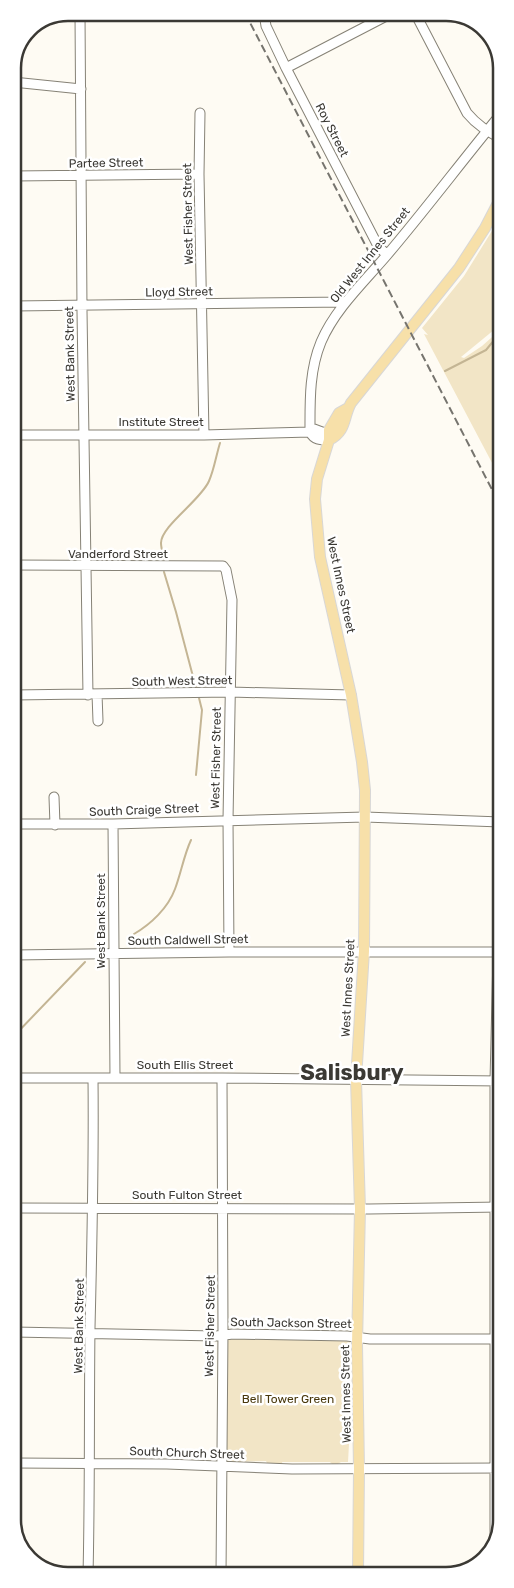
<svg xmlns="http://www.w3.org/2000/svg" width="514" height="1588" viewBox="0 0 514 1588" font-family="Rubik,sans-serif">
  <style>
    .green { fill: #f2e5c6 }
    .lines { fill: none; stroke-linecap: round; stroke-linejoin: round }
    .stream { stroke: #c4b594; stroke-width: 2 }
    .minor-casing { stroke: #868276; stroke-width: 11 }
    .major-casing { stroke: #d8d7d6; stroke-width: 12 }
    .minor { stroke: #fff; stroke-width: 9 }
    .major { stroke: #f7e0a9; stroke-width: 10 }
    .rail { stroke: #76746e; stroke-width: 2; stroke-dasharray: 8 4; stroke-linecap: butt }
    .labels { text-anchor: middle; stroke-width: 5; stroke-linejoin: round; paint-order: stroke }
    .street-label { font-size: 12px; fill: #3b3934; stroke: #fff }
    .park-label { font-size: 12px; fill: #49380c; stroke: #fff }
    .town-label { font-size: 22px; font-weight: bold; fill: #3b3934; stroke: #fff }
    .rim { fill: none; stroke: #3b3934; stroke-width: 2.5 }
  </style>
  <rect width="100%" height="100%" fill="#fefbf3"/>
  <path class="green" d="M500,218V325L461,357L464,358L482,346L500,330V478L424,334L428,335L422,328L464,276Z
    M227,1338L348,1339L350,1341V1426L348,1462H341L334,1466L330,1462H282L283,1466L267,1463L266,1461L227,1462Z"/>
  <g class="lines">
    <path class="stream" d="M445,371L486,350L500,333
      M164,559C163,554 161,548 161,543C161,526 201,500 209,481C214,470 216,456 220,443
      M164,572L176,612L196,688
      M196,775L202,710L199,698
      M134,934C151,924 168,908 175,889C181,873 184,855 191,840
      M14,1036L85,962"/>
    <defs>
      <path id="minor" d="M80,13L82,311L88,695
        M264,13L266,26L286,68L378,246L387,255
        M415,13L467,113C477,125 487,131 500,138
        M286,68L392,13
        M13,82L81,89
        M200,113L199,174L204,435
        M13,176L199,174
        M13,306L346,302
        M310,432C310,402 309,371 321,342C335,309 364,282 387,255C426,209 462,161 500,115
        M310,432C314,440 320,440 329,440
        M13,435H204L310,432L314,429L322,432L329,440
        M13,565L223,566L226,570L232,600L228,820L229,952
        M97,694L98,721
        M13,695L230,692L351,695
        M54,797L55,825
        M13,824H113L365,817L501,822
        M113,824L115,1078
        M14,955L229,952H501
        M14,1078H222L501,1081
        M14,1208L369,1209L501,1207
        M14,1332L216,1336L233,1334L347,1336L370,1339H501
        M14,1463L167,1464L292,1469L501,1468
        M495,1538V1081L498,955V742
        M88,1575C90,1493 89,1411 90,1328C92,1245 94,1161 93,1078
        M221,1575L223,1331L222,1078"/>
      <path id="major" d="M348,408L339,413L329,430V440L317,479L315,499L320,557L351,695L362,762L365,790L364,951L356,1080L360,1209L357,1344L359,1469L358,1574
        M329,440C347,431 343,417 351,403L459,268L485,228L500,199"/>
    </defs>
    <use href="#minor" class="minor-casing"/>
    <use href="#major" class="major-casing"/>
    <use href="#minor" class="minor"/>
    <use href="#major" class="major"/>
    <path class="rail" d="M245,13L500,505"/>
  </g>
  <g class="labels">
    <g class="street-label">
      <text transform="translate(332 130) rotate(63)" y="4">Roy Street</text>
      <text transform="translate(106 163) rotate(-1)" y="4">Partee Street</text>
      <text transform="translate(188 214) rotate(-91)" y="4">West Fisher Street</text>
      <text transform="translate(370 255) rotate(-51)" y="4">Old West Innes Street</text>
      <text transform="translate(179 292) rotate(-1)" y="4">Lloyd Street</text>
      <text transform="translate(70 354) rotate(-91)" y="4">West Bank Street</text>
      <text x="161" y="426">Institute Street</text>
      <text x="118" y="558">Vanderford Street</text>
      <text transform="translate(341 585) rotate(78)" y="4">West Innes Street</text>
      <text transform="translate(182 681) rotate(-1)" y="4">South West Street</text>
      <text transform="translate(216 758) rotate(-89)" y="4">West Fisher Street</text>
      <text transform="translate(144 810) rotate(-2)" y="4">South Craige Street</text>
      <text transform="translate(101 921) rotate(-90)" y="4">West Bank Street</text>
      <text transform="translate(188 940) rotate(-1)" y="4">South Caldwell Street</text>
      <text transform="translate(348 988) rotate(-87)" y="4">West Innes Street</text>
      <text x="185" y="1069">South Ellis Street</text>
      <text x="187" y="1199">South Fulton Street</text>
      <text transform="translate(291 1323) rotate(1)" y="4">South Jackson Street</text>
      <text transform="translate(79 1326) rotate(-89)" y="4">West Bank Street</text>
      <text transform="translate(210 1326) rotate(-89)" y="4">West Fisher Street</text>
      <text transform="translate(346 1394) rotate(-91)" y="4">West Innes Street</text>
      <text transform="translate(187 1453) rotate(2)" y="4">South Church Street</text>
    </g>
    <g class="park-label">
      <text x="288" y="1403">Bell Tower Green</text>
    </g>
    <g class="town-label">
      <text x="352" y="1080">Salisbury</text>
    </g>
  </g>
  <path d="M0 0H514V1588H0ZM68 21H446A47 47 0 0 1 493 68V1520A47 47 0 0 1 446 1567H68A47 47 0 0 1 21 1520V68A47 47 0 0 1 68 21Z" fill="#fff" fill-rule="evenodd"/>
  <path class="rim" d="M68 21H446A47 47 0 0 1 493 68V1520A47 47 0 0 1 446 1567H68A47 47 0 0 1 21 1520V68A47 47 0 0 1 68 21Z"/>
</svg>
